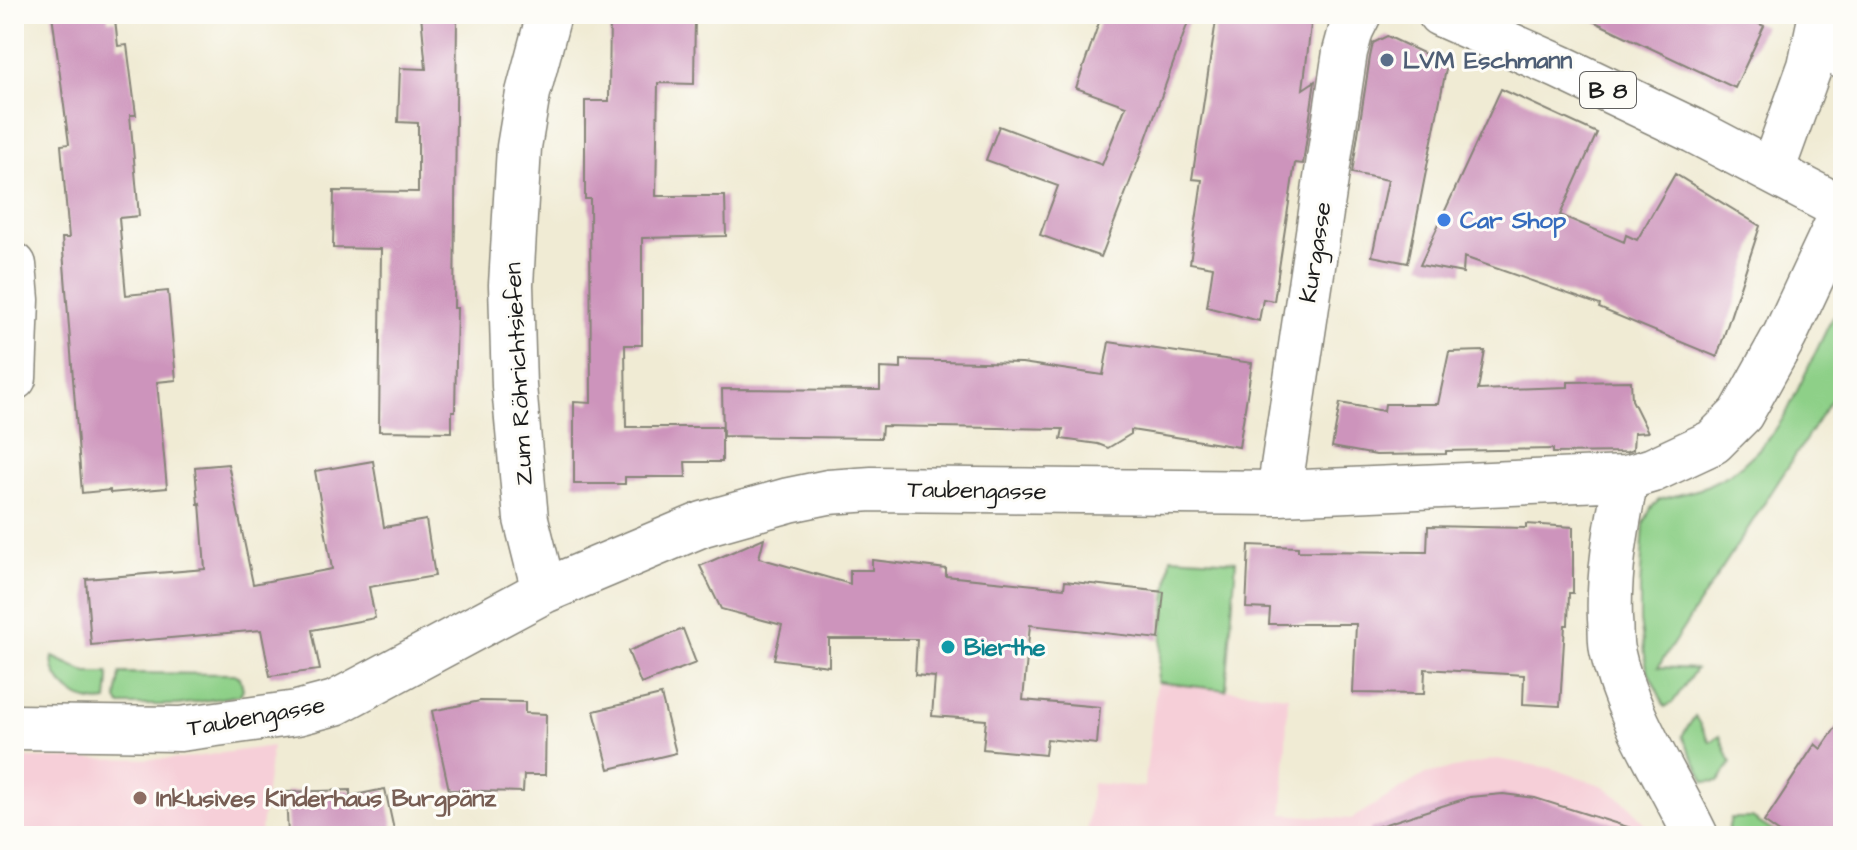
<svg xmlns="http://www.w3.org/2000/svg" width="1857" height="850" viewBox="0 0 1857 850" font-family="'Architects Daughter',sans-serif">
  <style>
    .built { fill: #f6cfd8 }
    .green { fill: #8ed088; stroke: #557652; stroke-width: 2 }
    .building { fill: #cd94bc }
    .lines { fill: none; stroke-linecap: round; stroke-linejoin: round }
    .service-casing { stroke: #868478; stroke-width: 27 }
    .minor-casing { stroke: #868478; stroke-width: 47 }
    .primary-casing { stroke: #868478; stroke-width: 47 }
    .service { stroke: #fff; stroke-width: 24 }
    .minor { stroke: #fff; stroke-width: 44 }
    .primary { stroke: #fff; stroke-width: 44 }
    .service-dot { fill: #5c6f8a; stroke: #fdfcf7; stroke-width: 3 }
    .shop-dot { fill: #3f7fe0; stroke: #fdfcf7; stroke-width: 3 }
    .culture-dot { fill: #0f9aa8; stroke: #fdfcf7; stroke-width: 3 }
    .education-dot { fill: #8d6e63; stroke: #fdfcf7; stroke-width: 3 }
    .labels { text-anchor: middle; stroke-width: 6; stroke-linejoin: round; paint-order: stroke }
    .shield { fill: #fdfcf7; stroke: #605f5e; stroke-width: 2 }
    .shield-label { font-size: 22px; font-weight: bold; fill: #1c1c1c }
    .service-label { font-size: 24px; font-weight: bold; fill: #4e5e75; stroke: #fdfcf7; text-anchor: start }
    .shop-label { font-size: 24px; font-weight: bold; fill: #366cbe; stroke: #fdfcf7; text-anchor: start }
    .street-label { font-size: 24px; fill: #1c1c1c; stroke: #fdfcf7 }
    .culture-label { font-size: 24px; font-weight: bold; fill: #0d838f; stroke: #fdfcf7; text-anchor: start }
    .education-label { font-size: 24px; font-weight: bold; fill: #785e54; stroke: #fdfcf7; text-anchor: start }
  </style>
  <rect width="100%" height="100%" fill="#fdfcf7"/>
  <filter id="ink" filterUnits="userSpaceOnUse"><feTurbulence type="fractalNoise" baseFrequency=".0125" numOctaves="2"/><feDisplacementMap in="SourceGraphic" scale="16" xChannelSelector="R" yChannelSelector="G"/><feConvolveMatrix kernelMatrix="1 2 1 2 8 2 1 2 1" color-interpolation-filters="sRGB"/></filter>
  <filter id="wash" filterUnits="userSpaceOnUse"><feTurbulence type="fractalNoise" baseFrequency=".006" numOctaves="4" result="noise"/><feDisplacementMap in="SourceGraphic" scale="32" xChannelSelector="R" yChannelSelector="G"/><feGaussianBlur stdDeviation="1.8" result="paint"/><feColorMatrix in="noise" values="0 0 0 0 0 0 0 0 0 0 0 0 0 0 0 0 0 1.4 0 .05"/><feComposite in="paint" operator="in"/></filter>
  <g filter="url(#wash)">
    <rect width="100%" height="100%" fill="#f0ebd4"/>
    <path class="built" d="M1157,682L1288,696L1283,814L1351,819L1425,774L1497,759L1551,768L1604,786L1632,808L1654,836H1087L1092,783L1144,787Z
      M272,746L260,836H14V761L21,758L181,759Z"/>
    <path class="green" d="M1843,307V382L1658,667L1696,669L1673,702L1665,707L1647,669L1640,621V588L1644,523L1651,508L1659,500L1700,489L1728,475L1742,465L1757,451L1773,433L1786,414L1833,316Z
      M1171,557L1236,561L1226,690L1157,682Z
      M53,657L87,673H108L109,679L107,701C101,702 93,702 87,700C70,696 49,675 53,657Z
      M120,673L234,674L240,677L243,689L240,695L178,705H120L117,699Z
      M1695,716L1710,742L1720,736L1731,763L1719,781L1705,782L1682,736Z
      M1731,818H1752L1780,836H1730L1728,830Z"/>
    <g id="blocks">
      <path class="building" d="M52,14H108V21L115,20L118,46L127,45L136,115H130L139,216L119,218L126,295L168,291L176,380L157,382L167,488L110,493V490L82,493L62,238H69L61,145L69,144Z
        M421,14H457L454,308H457L455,411H452V432L379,431L381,249L333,248L334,191L418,192V123L398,122L400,68L426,69Z
        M610,14H695L694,84L658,83L656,196H725L726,236L642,238V345H625L626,427H722V462H685L686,477H625V484H574V402L591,403L590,199H585V101H609Z
        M1102,14H1191L1138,161L1101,257L1040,235L1058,186L986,160L999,126L1102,165L1126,106L1076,88Z
        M1217,14H1288L1311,25L1303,89L1315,81L1303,164L1295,163L1274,301L1263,299L1259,321L1207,307L1213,267L1190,263L1202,180L1192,179Z
        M1578,14H1738L1764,26L1735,88Z
        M1387,36L1447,64L1408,263L1372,256L1388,180L1352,173L1370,57L1373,43Z
        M1501,89L1597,133L1560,215L1624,242L1626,235L1637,240L1675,174L1760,226L1717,357L1599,308L1600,305L1464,257L1463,273L1420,265Z
        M1109,342L1252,363L1239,447L1131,430V434L1108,448L1098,444L1061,439L1063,429L882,426L881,438L723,436L722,389L880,390V368L901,369V360L1022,363L1103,375Z
        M1485,351L1478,390L1568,387V382L1631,381L1632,400L1648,432L1634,433L1633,450L1627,452L1553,453V449L1446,451V454L1376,455L1332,447L1340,403L1384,411L1385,404H1438L1449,352Z
        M373,461L384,527L426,520L435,576L369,587L375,618L312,630L320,670L270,676L261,630L91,645L86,579L205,569L200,503L198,504L195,467L228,464L253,584L332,569L315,471Z
        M1526,524L1573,527V593H1569L1568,625H1565L1560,706L1523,704L1524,675L1425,669L1424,694L1353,693L1356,624H1269L1270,609L1246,608L1249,545L1298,547V551L1427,552L1428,526L1526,528Z
        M764,538L759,558L850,584V570H872V560L946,569V576L1064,588L1065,581L1164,592L1159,639L1030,625L1023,700L1100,707L1097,744L1047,739L1045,755L983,749L986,720L932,716L935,677L915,675L917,639H829V666L774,659L782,625L721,609L700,566Z
        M683,629L696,663L641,684L628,651Z
        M661,695L676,753L609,769L594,711Z
        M480,701L525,702V713L546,714L545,775H524L523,792L449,790L432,711Z
        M1843,717V836H1784L1764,822L1815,744L1821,749Z
        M385,789L394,830L369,835L288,836L286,792L350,790V796Z
        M1503,794L1535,798L1634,829L1632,836H1371L1370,829L1470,797Z"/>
    </g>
  </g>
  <g filter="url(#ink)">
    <use href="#blocks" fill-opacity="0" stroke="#868478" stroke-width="2"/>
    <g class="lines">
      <defs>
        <path id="service" d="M1812,52L1843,68"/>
        <path id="minor" d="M1772,171L1810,66L1821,14
          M14,265L17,300L14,378
          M1626,478C1617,526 1608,571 1610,619C1611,629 1610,640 1612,650C1626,717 1667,775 1696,836
          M1279,493L1345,52L1351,30L1359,14
          M544,591L526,519L514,386L511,285L519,147L528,93L549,14
          M14,727L180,729L297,713L335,703L544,591L703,524L789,500L828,492L872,489L1279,493L1626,478L1653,470L1713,442L1741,414L1785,335L1843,211"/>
        <path id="primary" d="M1440,14L1560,67L1694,131L1843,209"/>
      </defs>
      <use href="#service" class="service-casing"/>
      <use href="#minor" class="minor-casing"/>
      <use href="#primary" class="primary-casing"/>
      <use href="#service" class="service"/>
      <use href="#minor" class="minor"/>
      <use href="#primary" class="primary"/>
    </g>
  </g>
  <circle class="service-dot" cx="1387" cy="60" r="8"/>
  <circle class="shop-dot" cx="1444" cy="220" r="8"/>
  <circle class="culture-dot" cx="948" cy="647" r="8"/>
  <circle class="education-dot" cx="140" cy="798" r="8"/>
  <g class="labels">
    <rect class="shield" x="1580" y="72" width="56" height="36" rx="6"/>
    <g class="shield-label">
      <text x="1608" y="98">B 8</text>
    </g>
    <g class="service-label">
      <text x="1403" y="68">LVM Eschmann</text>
    </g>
    <g class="shop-label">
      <text x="1460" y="228">Car Shop</text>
    </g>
    <g class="street-label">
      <text transform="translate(1315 252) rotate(-81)" y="8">Kurgasse</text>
      <text transform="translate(518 374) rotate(-93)" y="8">Zum Röhrichtsiefen</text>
      <text transform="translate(977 490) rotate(1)" y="8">Taubengasse</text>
      <text transform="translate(256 716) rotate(-10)" y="8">Taubengasse</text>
    </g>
    <g class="culture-label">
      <text x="964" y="655">Bierthe</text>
    </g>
    <g class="education-label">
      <text x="156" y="806">Inklusives Kinderhaus Burgpänz</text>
    </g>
  </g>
  <rect width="1857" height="850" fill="none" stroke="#fdfcf7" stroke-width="48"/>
</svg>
